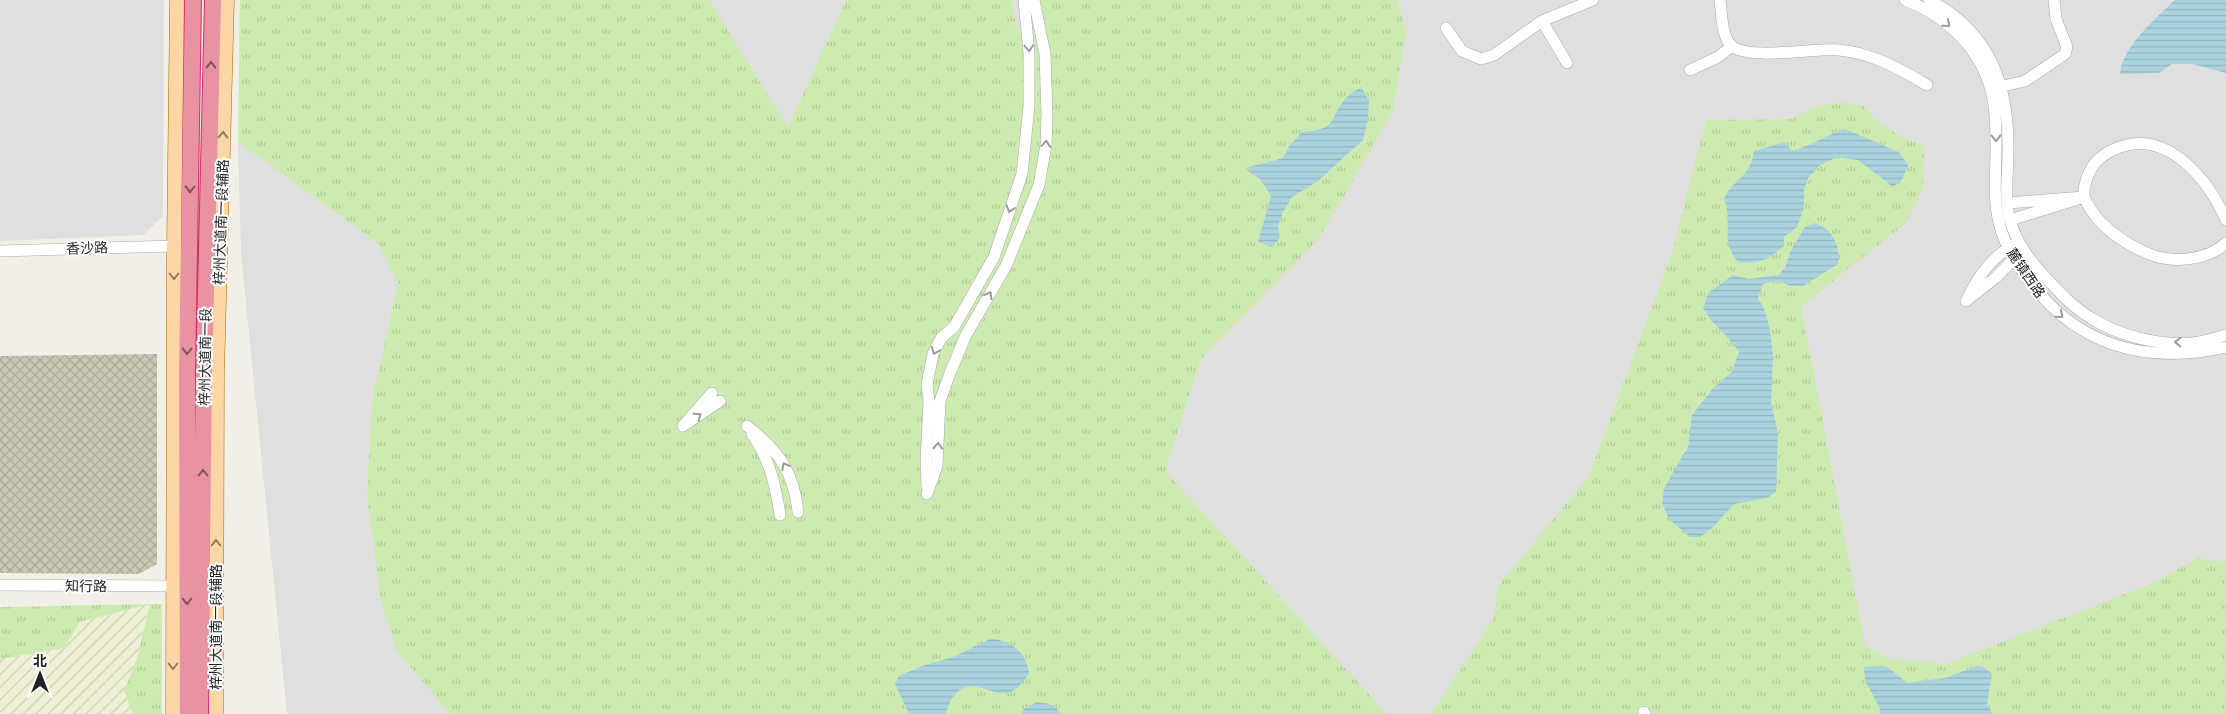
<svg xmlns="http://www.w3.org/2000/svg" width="2226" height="714" viewBox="0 0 2226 714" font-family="'Asap Condensed','Noto Sans SC',sans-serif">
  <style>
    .residential { fill: #e0dfdf }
    .construction { fill: url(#construction-cross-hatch) }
    .farmland { fill: url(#farmland-furrows) }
    .grass { fill: url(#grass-tufts) }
    .water { fill: url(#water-rules) }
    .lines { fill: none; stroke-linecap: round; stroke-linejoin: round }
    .minor-casing { stroke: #a9a9a9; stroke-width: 12 }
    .major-casing { stroke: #a06b00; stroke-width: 15 }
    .highway-casing { stroke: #dc2a67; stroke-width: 18 }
    .minor { stroke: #fff; stroke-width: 11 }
    .major { stroke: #fcd6a4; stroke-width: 14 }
    .highway { stroke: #e892a2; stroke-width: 16 }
    .oneway { stroke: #9c9c9c }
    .oneway2 { stroke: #7b545c }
    .oneway3 { stroke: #8f7c63 }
    .labels { text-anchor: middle; stroke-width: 4; stroke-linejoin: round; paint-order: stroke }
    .street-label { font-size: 14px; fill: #222; stroke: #fff }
  </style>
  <defs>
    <pattern id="construction-cross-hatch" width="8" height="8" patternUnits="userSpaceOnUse" patternTransform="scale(1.25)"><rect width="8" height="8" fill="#c7c7b4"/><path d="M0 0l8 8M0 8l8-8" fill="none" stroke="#abab9a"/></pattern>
    <pattern id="farmland-furrows" width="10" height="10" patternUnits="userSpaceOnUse" patternTransform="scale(1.25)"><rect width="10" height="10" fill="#eef0d5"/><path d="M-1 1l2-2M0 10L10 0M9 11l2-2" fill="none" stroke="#ccceb7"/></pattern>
    <pattern id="grass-tufts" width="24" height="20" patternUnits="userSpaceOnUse" patternTransform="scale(1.25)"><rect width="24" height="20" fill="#cdebb0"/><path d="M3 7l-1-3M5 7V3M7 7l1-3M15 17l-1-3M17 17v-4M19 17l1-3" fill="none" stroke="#b0c997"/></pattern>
    <pattern id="water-rules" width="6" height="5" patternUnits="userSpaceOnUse" patternTransform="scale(1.25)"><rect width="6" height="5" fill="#aad3df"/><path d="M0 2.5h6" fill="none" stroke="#92b5bf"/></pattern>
  </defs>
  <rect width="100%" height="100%" fill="#f2efe9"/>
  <path class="residential" d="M0,0H164L163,216L143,235L0,241Z
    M240,0H2226V714H287L241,253L238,142Z"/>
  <path class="construction" d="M157,354V564L139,574L0,573V356Z"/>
  <path class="farmland" d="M150,604L137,658L124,691L133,714H0V659L64,648L80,622Z"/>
  <path class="grass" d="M240,0H709L788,127L846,0H1011L1017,28L1045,22L1039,0H1398L1406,32L1393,111L1319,239L1201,359L1165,471L1387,714H450L396,650L381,601L367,496L372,400L398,284L379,244L238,142Z
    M1843,102L1863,106L1880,124L1904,138L1924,146L1923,189L1905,224L1801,306L1865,645L1886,658L1946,664L2148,585L2198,558L2226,563V714H1431L1494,618L1498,586L1589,476L1673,250L1706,120L1792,119L1815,107Z
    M150,604H162V714H133L124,691L137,658L150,604L80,622L64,648L0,659V607Z"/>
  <path class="water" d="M2175,0H2226V73L2192,64H2172L2159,73L2120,74C2122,47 2156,18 2175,0Z
    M1361,87L1369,100L1368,120L1363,140L1318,181L1292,197L1282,214L1278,226L1280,238L1272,247L1258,242L1271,196L1260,179L1249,172V167L1283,158L1290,145L1302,132C1338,129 1327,122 1345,99C1349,94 1356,91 1361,87Z
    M1845,129L1899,152L1908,165L1902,180L1893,187L1858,160L1837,157L1820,165L1809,177L1804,188V208L1797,227L1784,237V246C1768,259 1759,265 1738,262C1719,240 1734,223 1724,199C1733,178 1750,179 1754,151L1784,142L1792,151C1810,146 1827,135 1845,129Z
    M1815,223C1833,230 1841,246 1838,264L1803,286H1791L1777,281L1763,284L1758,298L1765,311L1770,330L1773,356L1771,403L1778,433L1776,492L1767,498L1734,504L1712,528L1700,537H1690L1669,519L1662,503L1664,488L1688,447L1692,415L1714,387L1732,372L1739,352C1729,336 1712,325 1703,308L1708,293L1733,275L1749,279L1779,275L1786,266L1790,252L1805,227Z
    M990,639C1010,639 1028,654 1029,674C1024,680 1019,688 1012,691C1000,696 993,691 982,688C960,682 950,696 946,714H909L895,684L899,676L922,666L953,657Z
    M1880,666L1888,667L1907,683L1945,678L1977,666L1984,667L1992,674L1987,704L1992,714H1879L1880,709L1865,680L1864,667Z
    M1037,702C1047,703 1055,704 1061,714H1021L1024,709Z"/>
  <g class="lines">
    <defs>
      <path id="minor" d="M1720,0C1722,13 1721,38 1733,47C1753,60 1814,48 1839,50C1872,53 1900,69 1927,85
        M1905,0C1945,15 1980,48 1991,90C1996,110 1996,130 1996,150C1996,174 1993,199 1999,222C2003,242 2014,260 2026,276C2075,346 2145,365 2226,347
        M1929,0C1991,32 2009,87 2008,152C2008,174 2004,199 2010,220C2017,245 2031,262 2048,280C2061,294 2074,308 2091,318C2119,336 2160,346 2193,343C2204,342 2215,338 2226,335
        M1542,21L1567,63
        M1446,28L1462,51L1481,59L1494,55L1542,21L1593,0
        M1690,70L1718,57L1732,46
        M1995,88L2025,81L2065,54L2067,47L2056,19L2054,0
        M2007,203L2084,197L2010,220
        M2226,220C2209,181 2169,130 2120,147C2106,152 2095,159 2089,173C2086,179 2082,192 2085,199C2096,224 2123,243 2147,253C2171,264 2206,261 2226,243
        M2018,243L2014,259L1995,278L1966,301C1977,278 1994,253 2018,243Z
        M0,251L174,246
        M712,393L683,426L720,401
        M747,426C778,450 794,472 798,512
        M752,434C770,461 775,483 780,515
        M927,487L926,462L929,402L927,384L933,354L941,338L954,327L994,257L1022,174L1029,106V53L1024,0
        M927,494L937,466L940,401L950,373L966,335L1006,266L1039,185L1046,145L1047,114L1045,54L1034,0
        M0,585L173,586
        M1644,712L1645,714"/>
      <path id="major" d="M173,714L174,246L177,0
        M216,714L217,374L227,0"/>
      <path id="highway" d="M188,714L187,374L193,0
        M200,714L204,374L213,0"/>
    </defs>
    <use href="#minor" class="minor-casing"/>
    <use href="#major" class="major-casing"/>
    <use href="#highway" class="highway-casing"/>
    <use href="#minor" class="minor"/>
    <use href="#major" class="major"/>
    <use href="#highway" class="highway"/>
  </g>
  <defs><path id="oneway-chevron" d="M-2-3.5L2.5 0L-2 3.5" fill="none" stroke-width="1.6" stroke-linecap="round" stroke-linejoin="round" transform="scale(1.25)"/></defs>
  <g class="oneway">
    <use href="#oneway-chevron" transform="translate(1947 24) rotate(41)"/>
    <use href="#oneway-chevron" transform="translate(1029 48) rotate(86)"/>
    <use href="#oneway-chevron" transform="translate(1996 138) rotate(89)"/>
    <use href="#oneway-chevron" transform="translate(1046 144) rotate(-85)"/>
    <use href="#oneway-chevron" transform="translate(1010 209) rotate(109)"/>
    <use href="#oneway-chevron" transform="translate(989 295) rotate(-60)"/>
    <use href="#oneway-chevron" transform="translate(2060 315) rotate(41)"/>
    <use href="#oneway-chevron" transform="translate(2178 342) rotate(-178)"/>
    <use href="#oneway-chevron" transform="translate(935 351) rotate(113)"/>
    <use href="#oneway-chevron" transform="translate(698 416) rotate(-35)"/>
    <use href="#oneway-chevron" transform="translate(938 446) rotate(-87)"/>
    <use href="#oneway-chevron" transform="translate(785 466) rotate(-118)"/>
  </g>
  <g class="oneway2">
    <use href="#oneway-chevron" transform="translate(211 65) rotate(-89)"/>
    <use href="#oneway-chevron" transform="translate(190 189) rotate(91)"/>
    <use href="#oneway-chevron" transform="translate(187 351) rotate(91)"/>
    <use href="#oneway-chevron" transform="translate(203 473) rotate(-90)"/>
    <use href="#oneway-chevron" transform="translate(187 601) rotate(90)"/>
  </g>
  <g class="oneway3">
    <use href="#oneway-chevron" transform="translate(223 135) rotate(-88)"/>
    <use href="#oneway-chevron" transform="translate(174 276) rotate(90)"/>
    <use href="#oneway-chevron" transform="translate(216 543) rotate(-90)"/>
    <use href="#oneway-chevron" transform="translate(173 666) rotate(90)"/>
  </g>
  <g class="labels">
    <g class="street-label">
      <text transform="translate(221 222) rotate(-88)" y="5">梓州大道南一段辅路</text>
      <text transform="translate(87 248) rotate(-2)" y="5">香沙路</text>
      <text transform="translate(2026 273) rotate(56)" y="5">麓镇西路</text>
      <text transform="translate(205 357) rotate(-89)" y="5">梓州大道南一段</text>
      <text transform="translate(86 586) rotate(1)" y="5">知行路</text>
      <text transform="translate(216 627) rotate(-90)" y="5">梓州大道南一段辅路</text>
    </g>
  </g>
  <g transform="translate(40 674)" stroke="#ffffff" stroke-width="4" paint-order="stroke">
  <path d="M0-4L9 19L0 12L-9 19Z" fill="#222222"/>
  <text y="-8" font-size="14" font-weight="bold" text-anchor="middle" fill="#222222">北</text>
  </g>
</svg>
